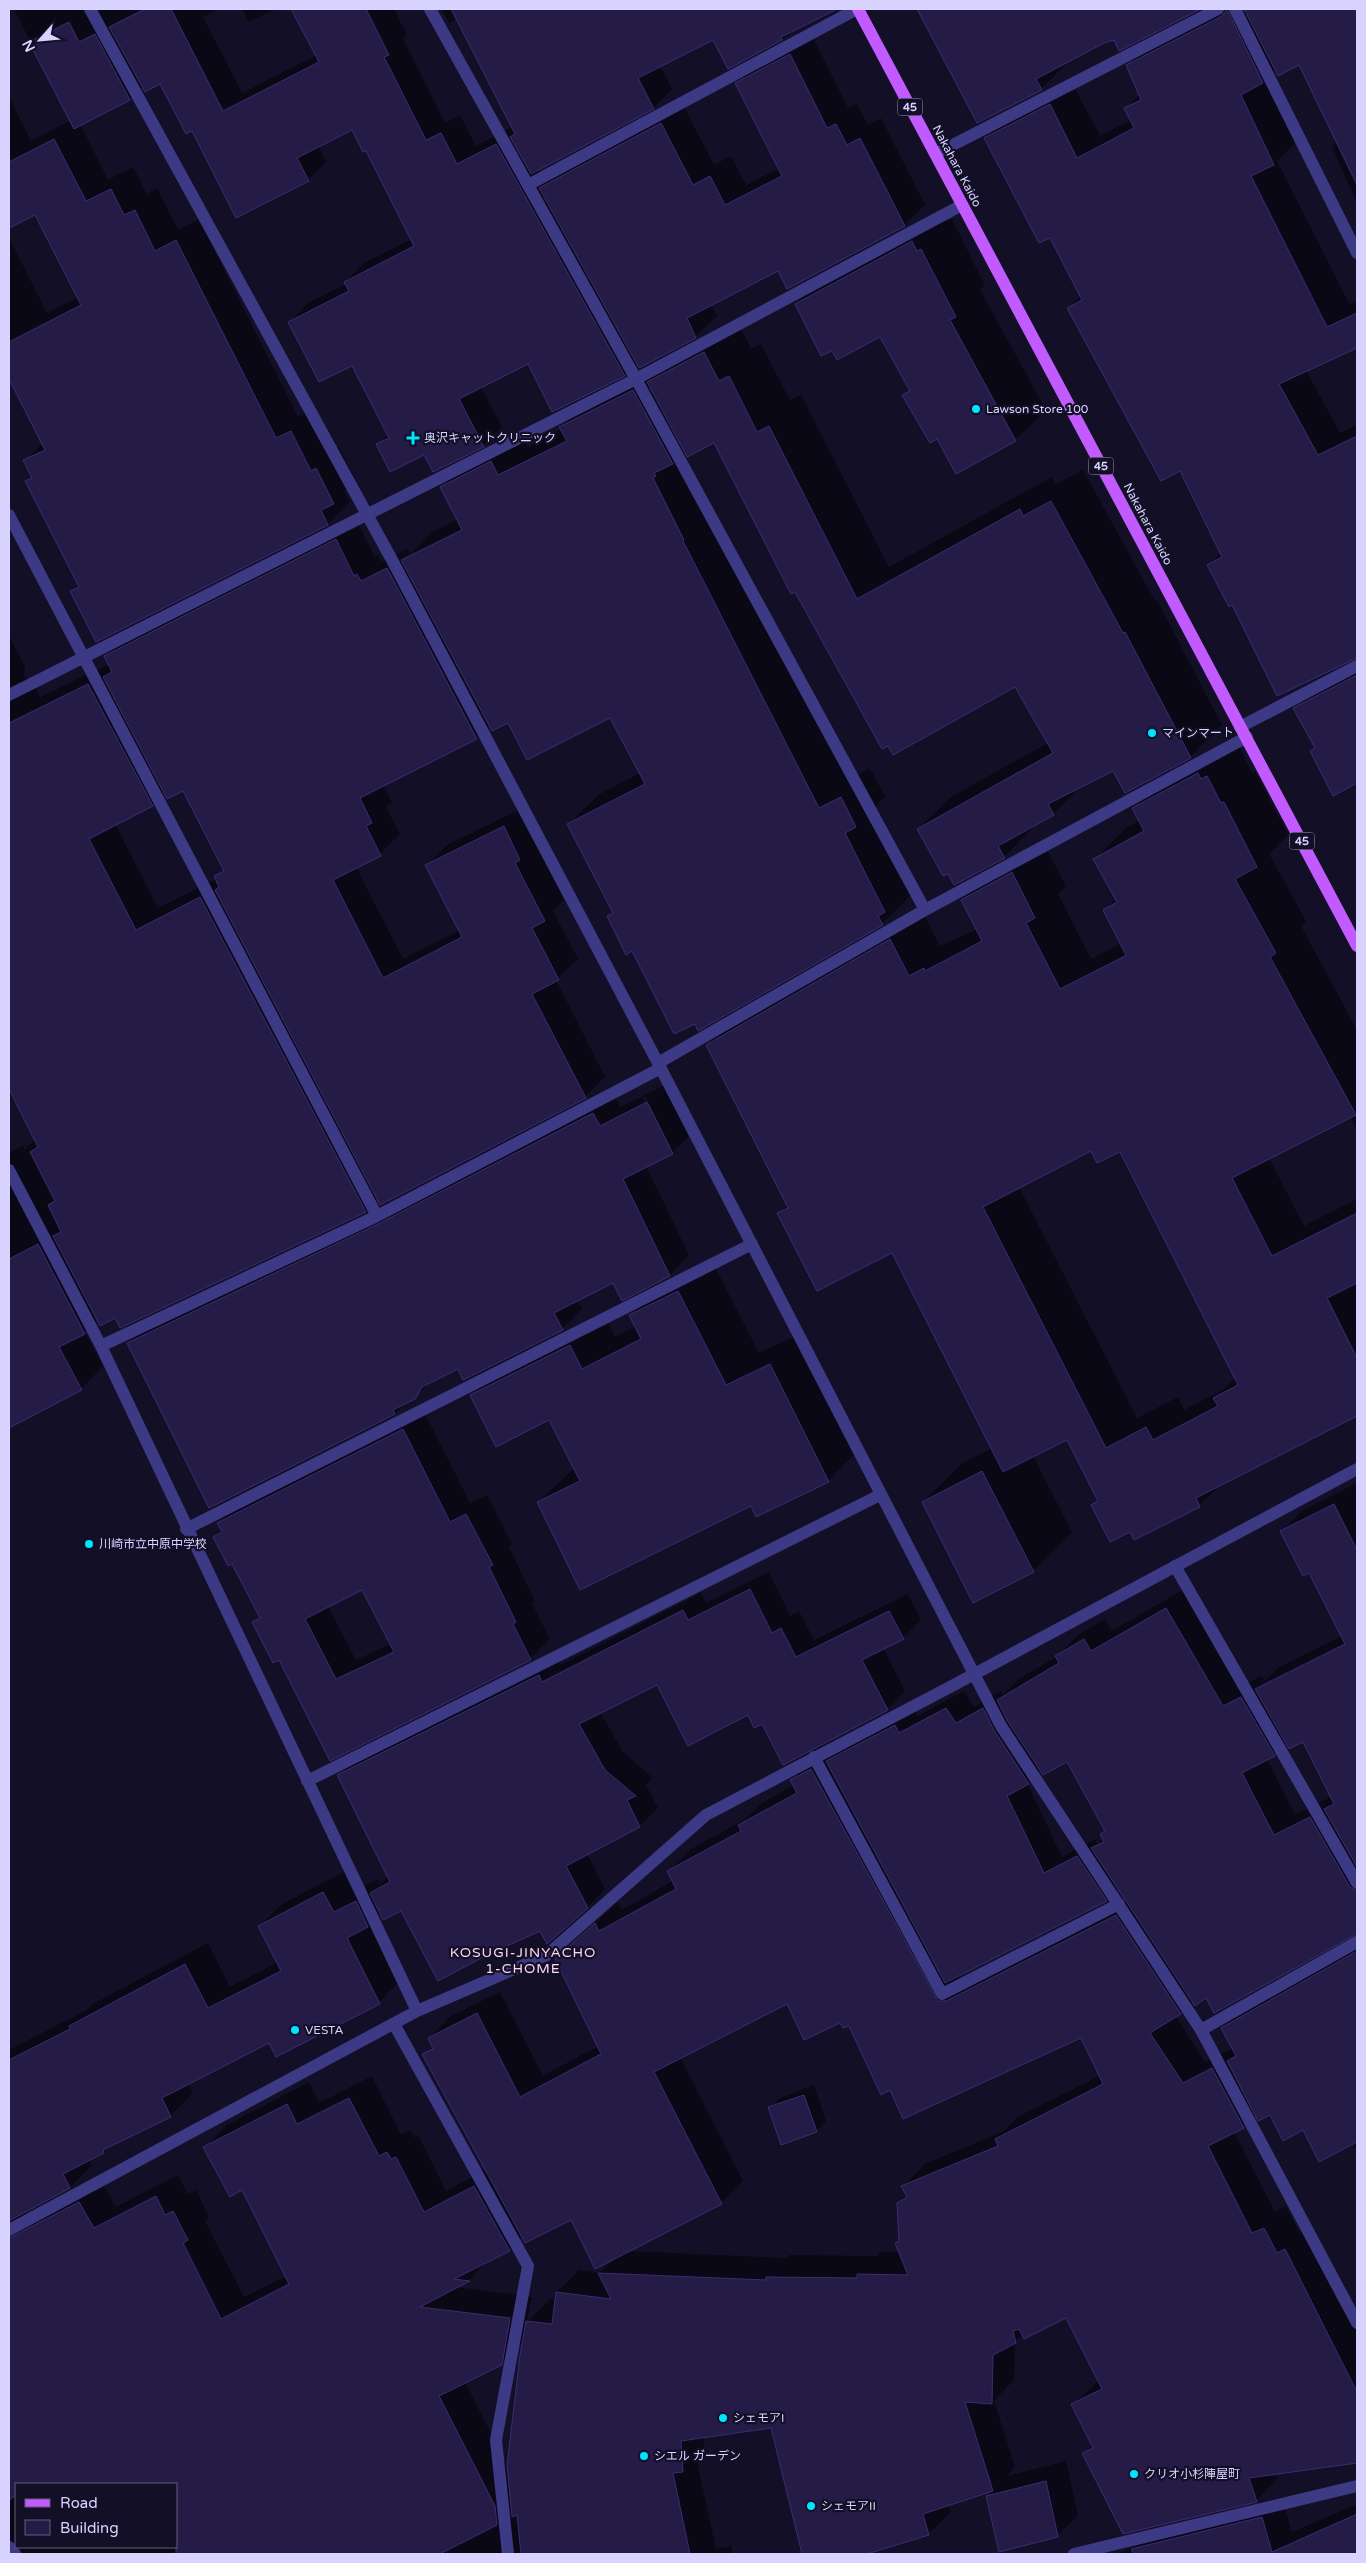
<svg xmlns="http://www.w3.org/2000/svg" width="1366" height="2563" viewBox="0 0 1366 2563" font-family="'Varela Round','Noto Sans JP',sans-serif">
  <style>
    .shadow { fill: #0007; fill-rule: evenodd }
    .building { fill: #241b47; stroke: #3b2d73; fill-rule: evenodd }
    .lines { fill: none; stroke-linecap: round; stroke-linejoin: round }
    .service { stroke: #3d3a85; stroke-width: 12 }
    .minor { stroke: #3d3a85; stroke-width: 12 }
    .primary { stroke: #c25bff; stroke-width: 12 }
    .poi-dot { fill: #00e5ff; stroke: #130f26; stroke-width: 2 }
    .labels { text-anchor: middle; stroke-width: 4.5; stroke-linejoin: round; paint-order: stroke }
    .shield { fill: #130f26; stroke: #9e99be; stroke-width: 1 }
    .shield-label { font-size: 11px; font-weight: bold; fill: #d9d4ff }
    .street-label { font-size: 12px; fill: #d9d4ff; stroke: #130f26 }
    .poi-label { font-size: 12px; fill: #d9d4ff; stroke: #130f26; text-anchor: start }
    .neighbourhood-label { font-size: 14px; letter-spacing: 1px; fill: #ffd6f0; stroke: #130f26 }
  </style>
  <rect width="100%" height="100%" fill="#130f26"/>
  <path class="shadow" d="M14,9H218L203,17L242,93L317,55L293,9H394L407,35L403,39L445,123L460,115L476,146L512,127L457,19L449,23L442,9H819L802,25L782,39L714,38L660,66L672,89L653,108L538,169L546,183L561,168L682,103L714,165L731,156L746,185L780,168L737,84L758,63L811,34L848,108L857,104L868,125L881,118L925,205L904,225L779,269L711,304L717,316L696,336L640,366L637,362L624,375L528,363L481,387L502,427L483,446L425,454L378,444L388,434L352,364L290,322L308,303L346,284L345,282L364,263L412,239L367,149L352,128L318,146L326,162L308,180L192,130L161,83L143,86L130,99L80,124L108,180L133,167L147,194L157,188L178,230L199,219L298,417L313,409L334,449L339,447L355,480L344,491L350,502L328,524L97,640L72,591L79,584L26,481L32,476L25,461L43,443L9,376V238L47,313L78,297L36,213L9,227V97L31,141L71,120Z
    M242,9H276L249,22Z
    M983,9H1197L1103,42L1064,63L1065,65L1041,89L961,21Z
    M1217,9H1230L1235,17L1250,9H1357V203L1332,147L1337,141L1299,63L1276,69L1266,79L1296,142L1277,161L1350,305L1357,301V346L1306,370L1340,433L1357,425V657L1286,692L1209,565L1221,553L1180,470L1068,308L1081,295L1050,236L986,138L1008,116L1072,83L1100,136L1131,120L1126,109L1140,94L1127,66L1150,43Z
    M942,212L947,222L952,219L985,286L980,290L1046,410L1015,440L937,437L904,395L910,389L881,336L833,349L796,304L826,274Z
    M737,320L751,349L761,344L790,400L801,395L889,567L1052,477L1056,484L1083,470L1155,601L1157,600L1222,725L1190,757L1114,769L1082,785L1053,814L1036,825L1004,857L948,872L918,829L951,797L1048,743L1016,686L894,753L715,441L685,450L683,452L848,780L870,768L885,797L875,807L911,895L882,924L695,1022L633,950L608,916L613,911L569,824L598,795L640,773L611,716L509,721L490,724L476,738L383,785L392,802L386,807L400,834L380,854L356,867L403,959L460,930L427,865L447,845L524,807L536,843L564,900L553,911L578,959L556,980L605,1077L585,1097L378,1198L365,1211L116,1317L98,1320L85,1332L103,1366L81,1389L9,1427V1153L24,1145V1150L36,1139L9,1086V636L25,667L24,677L32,681L40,697L109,664L105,657L125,637L356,520L375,557L378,555L381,562L407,549L410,554L432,532L458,519L442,487L471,458L520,433L528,447L562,429L561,427L590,398ZM183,790L224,869L216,877L217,879L158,908L115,824L152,805L165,792Z
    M1357,665V781L1334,794L1311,751L1315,747L1295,709L1317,686Z
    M1239,746L1252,773L1255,771L1288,835L1269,854L1306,921L1301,926L1357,1030V1130L1350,1116L1269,1158L1304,1226L1357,1199V1415L1221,1484L1199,1506L1135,1538L1131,1530L1093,1505L1098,1499L1067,1438L1033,1456L1072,1532L1033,1571L923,1502L962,1463L992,1448L892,1251L779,1214L788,1204L707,1045L738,1014L921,909L940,946L978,929L963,900L994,869L1043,842L1066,886L1058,894L1091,959L1122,943L1104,910L1117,898L1095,859L1126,828L1140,820L1134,808L1165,777ZM1092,1149L1120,1150L1236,1377L1223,1390L1184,1410L1178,1397L1137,1418L1019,1187Z
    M667,1084L692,1133L672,1153L646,1166L689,1255L670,1275L622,1299L613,1281L577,1300L582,1309L562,1329L458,1368L431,1382L395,1413L210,1506L129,1343L149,1323L613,1094L620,1107ZM645,1096L671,1147H668L643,1097Z
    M711,1259L759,1353L803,1332L861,1448L828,1481L751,1505L538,1502L575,1468L550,1418L472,1395L505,1362L603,1313L615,1337L636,1326L631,1315L663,1282Z
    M423,1410L470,1503L487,1495L512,1544L509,1547L535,1601L532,1604L550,1639L530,1659L330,1759L280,1659L254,1622L260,1616L233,1562L214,1537L222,1529L218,1523L238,1503ZM363,1588L391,1644L356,1660L328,1606Z
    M1357,1483V1892L1355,1894L1357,1895V1933L1193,2001L1176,2016L1205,2062L1233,2048L1223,2028L1244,2007L1357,1943V2151L1353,2143L1304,2129L1270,2113L1256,2114L1243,2127L1234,2132L1275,2212L1286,2206L1299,2232L1307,2228L1357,2327V2459L1276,2472L1278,2478L1256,2501L1084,2453L1093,2444L1073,2405L1099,2380L1067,2316L1023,2334L1015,2342L1014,2380L994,2401L1015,2467L1007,2476L1066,2461L1078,2515L1057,2536L987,2496L994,2489L948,2504L951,2512L928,2534L869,2554H802L772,2427L704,2436V2449L696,2457L716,2549L731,2546L733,2554H9V2387L32,2375L9,2342V2050L87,2010L93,2004L208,1943L230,1987L278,1962L260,1926L282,1904L346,1871L356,1891L378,1879L380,1884L389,1876L339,1775L357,1757L557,1657L560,1665L701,1593L706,1603L769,1572L790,1616L799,1611L814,1640L908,1594L921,1620L903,1638L883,1648L905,1691L887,1709L763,1723L748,1714L658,1684L600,1712L623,1752L653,1778L646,1785L658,1808L640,1826L587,1854L605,1889L587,1908L541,1929L401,1909L381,1913L372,1922L401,1980L379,2002L269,2042L188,2083L193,2093L170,2116L110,2145L104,2152L89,2159L92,2165L70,2187L24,2211L28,2215L101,2181L116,2207L178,2175L188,2194L196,2190L209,2217L205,2221L244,2297L287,2276L242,2189L205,2148L227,2125L309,2082L319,2103L372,2076L401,2135L410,2130L414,2138L418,2135L446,2191L486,2170L424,2055L433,2046L429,2038L451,2016L500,1992L543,2076L598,2046L556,1959L618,1902L622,1910L673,1881L668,1872L691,1849L744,1820L762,1803L794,1785L792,1780L814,1758L913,1708L917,1716L964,1691L974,1707L1001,1691L1003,1695L1019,1679L1056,1657L1078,1635L1105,1619L1112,1631L1188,1587L1244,1685L1262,1676L1265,1681L1278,1668L1342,1636L1309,1571L1281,1532L1303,1510ZM1303,1740L1332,1796L1295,1815L1267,1759L1287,1742ZM1068,1760L1106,1830L1101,1835L1103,1838L1098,1844L1095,1839L1062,1857L1027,1783L1041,1770ZM1118,1888L1126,1899L969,1979H960L958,1975L1106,1900ZM788,2002L849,2024L890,2089L1082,2036L1101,2075L1018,2117L1004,2131L925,2164L903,2186L907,2194L898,2203L900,2239L896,2243L900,2252H881L877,2256L789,2255L786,2258L627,2251L721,2203L743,2181L680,2057ZM571,2218L614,2259L599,2273L579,2270L557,2292L556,2300L550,2299L527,2322L532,2297L456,2287L469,2280L489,2260L509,2250L522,2236ZM524,2341L508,2467L465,2382L501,2363ZM16,2484H176V2547H16Z
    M814,2085L826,2121L816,2131L770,2108L780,2098Z
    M1282,2498L1292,2532L1357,2504V2554H1117L1204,2517Z"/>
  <path class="building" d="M145,9H171L223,111L319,62L291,9H366L389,55L384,57L426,140L441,133L457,164L496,144L625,376L552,412L528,364L459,399L484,447L433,472L424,455L390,472L376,444L389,438L352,366L319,382L288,322L349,291L344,282L414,246L366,151L363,152L352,130L297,158L309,181L236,218L192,131L186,134L160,84L145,92L109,27Z
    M451,9H837L781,37L782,40L728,69L713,40L638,78L654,109L531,174L510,137L515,134Z
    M917,9H1201L1119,51L1114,40L1104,43L1036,79L1042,90L977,123Z
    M1227,9L1263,83L1241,95L1274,165L1251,176L1327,327L1357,313V348L1279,384L1318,455L1357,436V658L1277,696L1232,605L1229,607L1207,565L1222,557L1180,471L1161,481L1067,308L1082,300L1050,238L1039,243L984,138L1050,104L1077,158L1134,128L1124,108L1141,100L1126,65L1222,16Z
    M1244,9H1357V185L1299,65L1278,76Z
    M69,22L79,42L95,34L130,100L74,129L29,42Z
    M790,54L827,128L836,124L847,145L860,138L905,226L787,289L778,271L687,318L696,338L639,368L539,188L661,123L693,185L710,176L725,205L782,176L735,83Z
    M54,139L86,201L111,189L124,215L135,210L155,251L176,240L276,438L291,431L311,471L316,468L334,504L321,510L328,525L96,642L70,591L79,587L25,481L32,478L23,460L45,450L9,379V342L81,305L35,215L9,228V162Z
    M912,241L917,251L921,249L956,317L950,320L1016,441L956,474L937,439L930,443L902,395L910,391L880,337L837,360L832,351L821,356L795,304Z
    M704,352L719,381L729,376L757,432L769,426L857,599L1020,509L1023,516L1051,501L1123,633L1125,632L1191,758L1125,793L1113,771L1048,804L1054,815L998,846L1005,858L954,885L948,874L943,876L917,829L1053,753L1015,687L893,755L888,746L882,749L795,592L791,594L714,443L687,457L647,382Z
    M633,390L673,464L654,473L656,476L653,478L684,540L683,541L819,808L841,797L856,827L845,833L885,912L878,916L883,925L698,1031L695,1024L674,1034L632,951L626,955L607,916L613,913L567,824L645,784L610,718L527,760L508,723L492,731L401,560L462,530L440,487L491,461L498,475L567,441L559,427Z
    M336,539L354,576L357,574L361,581L387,568L477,739L360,798L372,823L366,826L381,856L333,880L383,978L462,937L425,865L504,826L520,860L515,863L545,921L532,928L559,980L532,994L586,1098L380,1205L215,890L219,887L214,876L224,871L183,791L167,799L103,677L112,672L104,656Z
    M1357,675V783L1333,796L1310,751L1315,748L1293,708Z
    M88,684L153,806L89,839L136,930L200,897L366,1212L120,1328L115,1318L100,1326L53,1236L61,1232L48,1205L55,1201L30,1152L38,1147L9,1089V723Z
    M1198,773L1201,779L1207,776L1221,803L1224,802L1257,867L1235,879L1276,953L1270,957L1356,1115L1232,1178L1272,1256L1357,1213V1283L1327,1298L1357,1358V1416L1196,1498L1200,1507L1134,1540L1130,1532L1110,1542L1091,1505L1098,1501L1067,1440L1003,1472L892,1253L817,1291L777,1213L788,1208L706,1045L890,939L909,976L924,968L925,971L982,941L961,900L1012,872L1035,918L1026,923L1060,989L1125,956L1126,955L1103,910L1117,902L1093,859L1144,831L1132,808ZM1091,1151L1097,1163L1120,1152L1238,1385L1213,1398L1218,1406L1153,1440L1146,1427L1106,1448L983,1207Z
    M647,1102L673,1154L623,1179L670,1276L622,1301L613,1283L554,1313L563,1330L463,1380L458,1369L422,1387L415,1399L393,1410L395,1414L209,1508L127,1343L380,1223L593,1113L600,1126Z
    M38,1244L85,1334L59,1347L82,1390L9,1428V1259Z
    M678,1291L726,1385L770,1364L829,1482L756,1517L751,1506L580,1590L537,1502L580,1481L549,1420L496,1447L470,1395L570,1345L582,1369L641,1339L629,1315Z
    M403,1429L450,1522L466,1514L493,1565L489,1567L516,1622L513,1624L531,1660L330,1761L279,1660L273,1663L252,1622L260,1618L232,1564L228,1566L213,1537L222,1532L217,1523ZM362,1590L394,1652L336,1679L305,1619Z
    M982,1471L1034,1572L973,1603L922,1502Z
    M1334,1504L1357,1550V1867L1324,1809L1334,1804L1303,1742L1289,1749L1255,1689L1345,1644L1309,1573L1303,1576L1280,1531Z
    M750,1589L772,1633L781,1628L796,1657L889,1611L904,1639L862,1660L888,1710L783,1765L762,1724L754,1728L748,1715L688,1746L657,1685L579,1724L605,1770L636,1796L627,1800L640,1827L566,1866L588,1908L547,1944L540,1931L487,1955L438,1981L401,1911L383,1920L370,1893L390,1882L337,1775L539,1675L542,1682L683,1610L688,1620Z
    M1166,1608L1223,1706L1241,1697L1275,1756L1242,1773L1274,1835L1310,1817L1350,1887L1357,1891V1934L1214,2013L1206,1998L1195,2006L1091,1848L1104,1842L1100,1834L1105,1831L1067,1762L1043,1775L1008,1722L997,1700L1059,1663L1055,1656L1084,1639L1091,1651Z
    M946,1708L956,1723L983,1708L994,1730L1029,1784L1007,1796L1044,1873L1077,1856L1107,1901L945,1983L826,1761L895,1725L899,1733Z
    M811,1769L938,2001H946L1116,1915L1181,2014L1150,2033L1183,2083L1212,2068L1244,2128L1208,2146L1252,2233L1264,2228L1277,2253L1285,2249L1357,2392V2463L1249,2478L1257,2502L1123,2534L1082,2453L1093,2448L1071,2404L1102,2389L1066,2318L1024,2339L1019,2329L1013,2331L1016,2343L993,2355L992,2404L965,2402L993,2491L923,2514L929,2535L867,2554H802L771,2428L681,2441L683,2472L673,2473L690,2554H521L517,2515L512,2517L507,2466L520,2355L526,2321L552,2324L556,2292L611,2299L598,2273L766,2280V2277L857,2278V2274L908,2275L895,2243L899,2241L897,2203L907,2197L901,2186L998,2146L995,2139L1103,2084L1081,2038L903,2119L890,2090L881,2095L849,2026L843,2028L840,2023L804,2040L787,2004L654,2072L722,2204L595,2269L571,2220L525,2243L422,2054L433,2049L428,2038L477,2013L520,2097L601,2054L555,1959L595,1923L599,1931L676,1889L667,1871L741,1831L738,1825L797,1793L790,1780Z
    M323,1892L334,1912L356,1901L368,1927L347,1938L380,2004L276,2057L269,2043L162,2098L171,2117L103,2150L104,2153L63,2174L70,2188L9,2221V2060L70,2029L69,2026L185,1964L208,2008L281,1971L258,1926Z
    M1357,1951V2142L1319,2162L1303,2130L1283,2141L1270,2115L1258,2121L1227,2061L1236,2056L1221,2028Z
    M804,2095L817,2132L781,2145L768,2107Z
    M349,2098L379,2156L387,2152L391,2159L396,2157L424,2212L474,2186L510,2251L454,2279L470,2281L420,2307L510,2318L502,2365L439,2396L495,2506L497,2525L440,2554H176V2484H16V2495L9,2500V2238L79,2202L94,2228L156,2196L165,2215L173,2211L188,2240L183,2243L221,2319L289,2284L242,2190L230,2197L203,2147L287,2104L297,2124Z
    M1046,2481L1058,2537L999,2552L986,2496Z
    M1357,2514V2554H1134L1131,2549L1262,2517L1272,2552Z"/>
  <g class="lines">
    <path class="service" d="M528,185L857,9
      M636,379L925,910
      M658,1063L925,910L1247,737
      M1175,1566L1357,1883
      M1201,2030L1357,1942"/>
    <path class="minor" d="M90,9L392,560L658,1063L1001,1726L1201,2030L1357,2323
      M430,9L636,379
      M1235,9L1357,253
      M935,154L1218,9
      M9,515L377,1216
      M9,695L636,379L962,205
      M1240,727L1357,666
      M9,1170L101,1346L417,2011
      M101,1346L377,1216L661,1068
      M186,1529L752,1244
      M814,1757L942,1994L1119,1904
      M307,1781L880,1495
      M394,2024L528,2266L496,2440L508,2554
      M9,2230L417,2011L547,1955L706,1815L950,1687L1357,1469
      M9,2547L15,2554
      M1074,2554L1357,2486"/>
    <path class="primary" d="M858,9L1357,946"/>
  </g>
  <g class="poi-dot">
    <circle cx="976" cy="409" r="5"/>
    <path d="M410.5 430.5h5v5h5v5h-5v5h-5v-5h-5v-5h5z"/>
    <circle cx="1152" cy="733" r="5"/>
    <circle cx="89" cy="1544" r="5"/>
    <circle cx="295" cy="2030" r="5"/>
    <circle cx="723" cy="2418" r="5"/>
    <circle cx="644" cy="2456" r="5"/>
    <circle cx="1134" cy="2474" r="5"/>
    <circle cx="811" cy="2506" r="5"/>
  </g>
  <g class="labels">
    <g class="shield">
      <rect x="897.5" y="98.5" width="25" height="17" rx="4"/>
      <rect x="1088.5" y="457.5" width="25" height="17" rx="4"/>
      <rect x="1289.5" y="832.5" width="25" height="17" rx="4"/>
    </g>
    <g class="shield-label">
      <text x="910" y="111">45</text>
      <text x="1101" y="470">45</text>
      <text x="1302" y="845">45</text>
    </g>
    <g class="street-label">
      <text transform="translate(957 166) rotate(62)" y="4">Nakahara Kaido</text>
      <text transform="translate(1148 524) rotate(62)" y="4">Nakahara Kaido</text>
    </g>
    <g class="poi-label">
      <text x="986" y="413">Lawson Store 100</text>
      <text x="424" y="442">奥沢キャットクリニック</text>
      <text x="1162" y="737">マインマート</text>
      <text x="99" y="1548">川崎市立中原中学校</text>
      <text x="305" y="2034">VESTA</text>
      <text x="733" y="2422">シェモアI</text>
      <text x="654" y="2460">シエル ガーデン</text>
      <text x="1144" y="2478">クリオ小杉陣屋町</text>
      <text x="821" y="2510">シェモアII</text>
    </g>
    <g class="neighbourhood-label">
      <text x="523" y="1957">KOSUGI-JINYACHO<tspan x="523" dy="16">1-CHOME</tspan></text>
    </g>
  </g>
  <rect width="1366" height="2563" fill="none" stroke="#d9d4ff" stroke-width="20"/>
  <rect x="15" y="2483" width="162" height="65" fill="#130f26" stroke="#625e7d"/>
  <rect x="25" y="2499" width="25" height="8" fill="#c25bff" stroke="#625e7d"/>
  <text x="60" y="2508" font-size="15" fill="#d9d4ff">Road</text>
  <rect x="25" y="2520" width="25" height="15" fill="#241b47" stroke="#625e7d"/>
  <text x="60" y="2533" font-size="15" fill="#d9d4ff">Building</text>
  <g transform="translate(40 40) rotate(243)" stroke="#130f26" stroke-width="4" paint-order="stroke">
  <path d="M0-4L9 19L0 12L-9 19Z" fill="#d9d4ff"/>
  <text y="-8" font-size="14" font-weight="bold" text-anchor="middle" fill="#d9d4ff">N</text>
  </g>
</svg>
